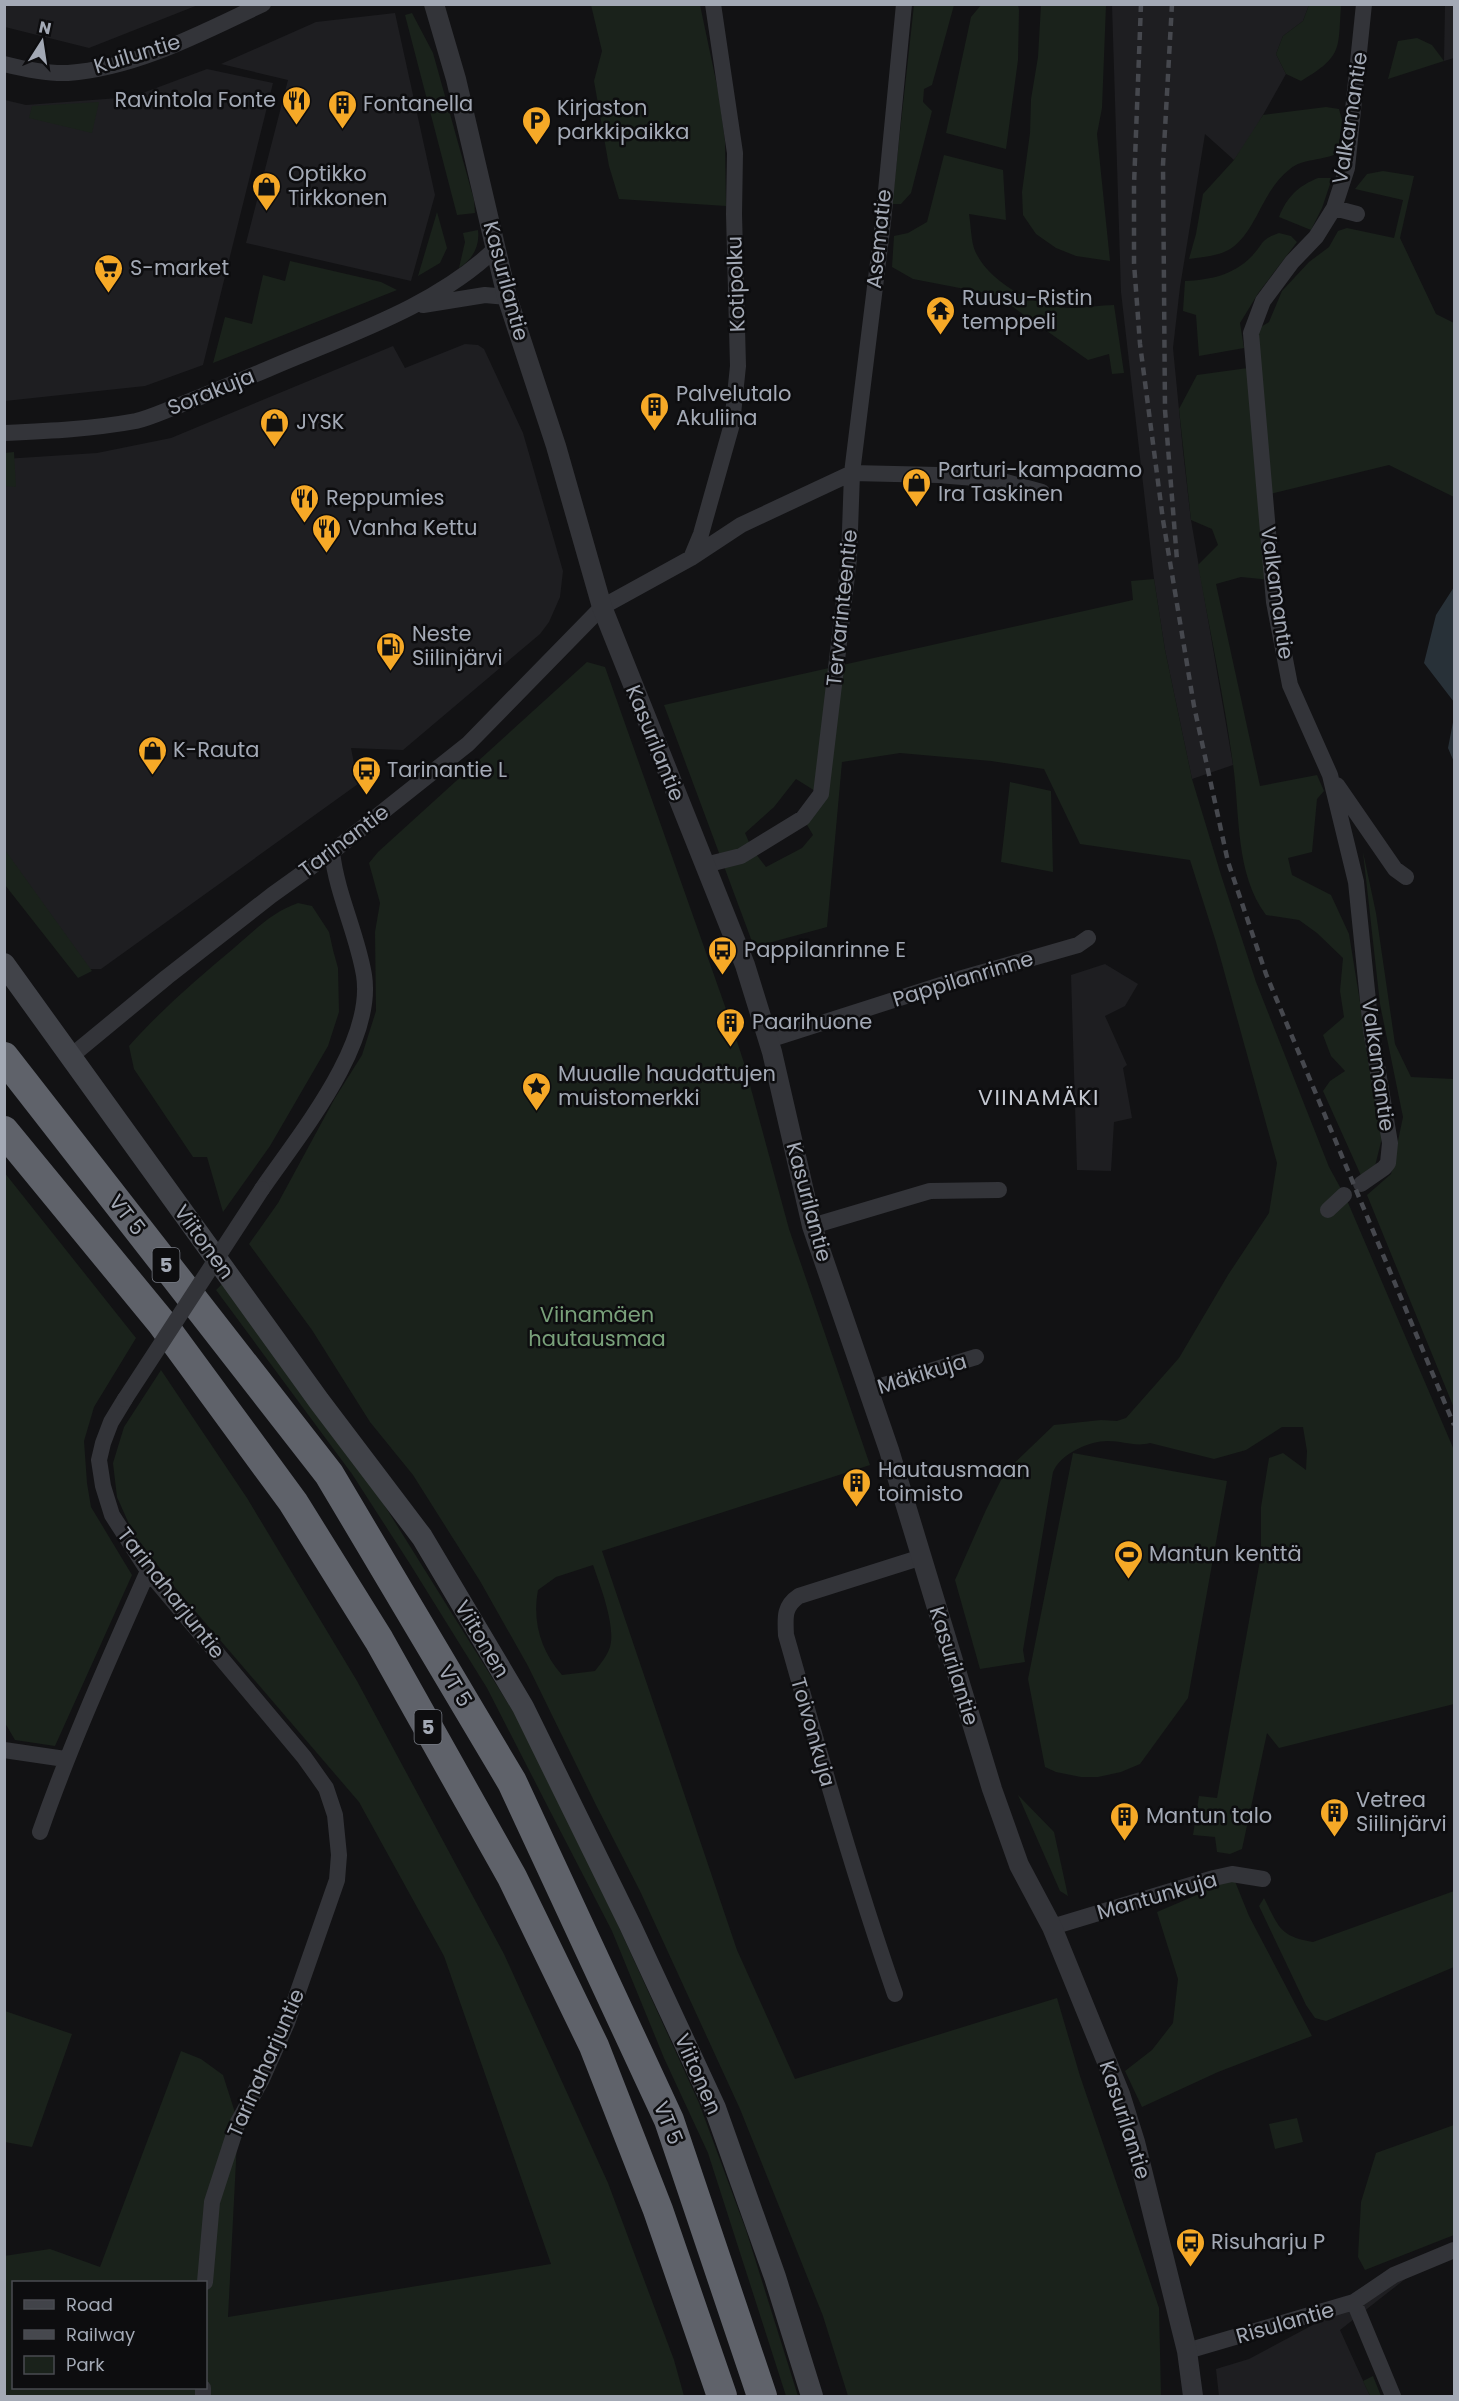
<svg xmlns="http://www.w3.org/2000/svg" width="1459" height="2401" viewBox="0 0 1459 2401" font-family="Poppins,sans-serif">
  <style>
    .built { fill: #1e1e21 }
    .green { fill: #1a221b; fill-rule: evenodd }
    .water { fill: #283138 }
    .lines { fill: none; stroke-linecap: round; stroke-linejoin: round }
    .minor { stroke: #333439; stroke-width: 16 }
    .tertiary { stroke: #333439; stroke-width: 20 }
    .secondary { stroke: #414349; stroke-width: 22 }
    .motorway { stroke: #5f626a; stroke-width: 30 }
    .rail { stroke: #46484e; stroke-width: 4.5; stroke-dasharray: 8 6; stroke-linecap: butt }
    .minor-bridge { stroke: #333439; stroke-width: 16 }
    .labels { text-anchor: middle; stroke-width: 5; stroke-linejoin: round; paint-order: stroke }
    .shield { fill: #0d0d0f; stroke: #767a83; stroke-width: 1.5 }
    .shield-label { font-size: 20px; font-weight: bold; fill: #a3a9b5 }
    .street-label { font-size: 21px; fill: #a3a9b5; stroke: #0d0d0f }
    .poi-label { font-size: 21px; fill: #a3a9b5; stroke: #0d0d0f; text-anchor: start }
    .park-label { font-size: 21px; fill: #79a17a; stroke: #0d0d0f }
    .neighbourhood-label { font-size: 22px; letter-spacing: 1.5px; fill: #c4c8d1; stroke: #0d0d0f }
  </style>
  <rect width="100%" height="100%" fill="#121214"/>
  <path class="built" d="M5,4H198V5L89,48L5,27Z
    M1112,5H1309L1303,21L1283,36L1276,54L1286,74L1249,140L1234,160L1205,134L1180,287L1173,348L1183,451L1191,520L1233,765L1192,779L1165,650L1154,579L1127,344L1121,292Z
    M1445,5H1454V58L1444,61Z
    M395,13L435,195L411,281L246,243L288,80L221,64L316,22Z
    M207,69L273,83L203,365L145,386L5,401V100L26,105L132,97Z
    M465,344L478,345L484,349L523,433L563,571L560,597L549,622L540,634L403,750L351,748L358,784L101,969H87L5,865L4,459L97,453L171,438L393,346L405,368Z
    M1105,964L1138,984L1125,1006L1105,1016L1127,1065L1123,1068L1132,1118L1114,1122L1111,1171L1077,1170L1071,975Z
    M1418,2269L1340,2330L1370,2396H1219L1216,2369L1249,2359Z"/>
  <path class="green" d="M591,5H700L719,95L725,141L726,206L619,199L609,166L594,81L602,51Z
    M914,5H954L932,85L924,89L923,102L932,111L911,193L901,204H892Z
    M981,5H1018L1019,10L1018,60L1006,149L946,133L971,17Z
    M1041,5H1106L1102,108L1097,134L1110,261L1076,256L1056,248L1036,234L1023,215L1022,192L1030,133L1031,99L1038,57Z
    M1309,5H1341C1338,50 1343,56 1301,81L1286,74L1276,54L1283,36L1303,21Z
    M412,13L433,53L474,200L475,213L457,215L405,15Z
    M1417,38L1432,45L1444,61L1388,79L1398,41Z
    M99,102L92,133L29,118L32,106Z
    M1326,107L1339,109L1342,120L1338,153C1323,161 1303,158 1290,169C1263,189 1257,229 1233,247C1221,256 1204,257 1189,259L1196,234L1203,194L1234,160L1263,115Z
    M944,155L1003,170L1006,220L969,214C971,226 971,241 975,251C990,284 1037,308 1072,308C1086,308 1100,305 1114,305L1124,373L1112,374L1109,354L1088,360L996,295L913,279L892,267L894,236L908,233L927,222Z
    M1383,171L1414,176L1400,238L1436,314L1454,323V497L1389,465L1266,495L1271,580L1241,577L1216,584L1260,786L1317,775L1324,791L1317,799L1312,852L1288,858L1292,875L1331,895L1349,934L1382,1138L1375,1166L1363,1180L1323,1091L1330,1081L1345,1071L1331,1056L1323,1035L1344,1017L1340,991L1343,958L1317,933L1299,920L1266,915C1235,874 1240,813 1233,764C1224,698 1210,631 1198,565L1218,545L1212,529L1191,520L1179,409L1197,375L1255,367L1251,333L1269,322L1282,291L1309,262L1329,247L1338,231L1347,228L1394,238L1403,200L1355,189L1367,174Z
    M1318,178H1332L1322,208L1311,230L1279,217C1287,197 1298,186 1318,178Z
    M437,212L447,248L440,263L418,276Z
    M478,230C480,246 473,259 459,268L465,242L463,233Z
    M1279,233L1291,236L1297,242L1259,292L1240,323L1244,348L1199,356L1196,315L1183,311L1185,281C1210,280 1233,275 1251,257C1264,244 1259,240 1279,233Z
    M290,261L381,282L397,290L213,363L225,317L252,324L263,275L285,281Z
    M14,452L16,487L5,486V453Z
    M1154,579L1165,650L1192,779L1221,875L1256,982L1329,1167L1346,1198L1454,1450V1704L1279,1748L1267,1733L1242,1849L1230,1854L1217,1852L1215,1837L1193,1835L1199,1796L1217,1798L1261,1555V1507L1269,1458L1283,1453L1306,1470L1307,1451L1303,1427H1282L1246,1450L1214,1459L1150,1443C1135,1447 1123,1441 1108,1441C1089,1441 1060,1454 1053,1472L1023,1650L1025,1662L980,1669L955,1580L986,1510L1005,1472L1054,1425L1101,1420L1117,1421L1126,1418L1179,1358L1228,1275L1269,1213L1277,1163L1216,942L1190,860L1080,844L1044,769L991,761L900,753L842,762L827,927L754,947L664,705L1133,600L1131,581ZM796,779L820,794L803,818L813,835L802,848L766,867L752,849L745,833L774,807Z
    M587,662L605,667L732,1026L744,1063L789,1229L870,1465L602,1551L737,1950L795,2079L1057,1998L1080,2076L1159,2308L1161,2396H848L823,2316L740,2109L640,1891L596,1805L528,1666L480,1581L413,1475L370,1422L312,1330L249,1244L278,1203L335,1098L362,1055L376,1011L375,932L380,903L369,863L378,852ZM593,1565C600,1585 616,1626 610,1647C607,1656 601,1663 595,1671L562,1675C541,1651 532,1622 538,1590L556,1577Z
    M1010,782L1051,791L1053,872L1001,862Z
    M4,850H5L92,971L78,978L5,885Z
    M1363,852L1376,913L1395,1044L1411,1077L1454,1079V1408L1367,1195L1391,1174L1403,1117L1380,1004Z
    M298,903L312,906L329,932L333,950L338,968L339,1012L328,1046L270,1146L223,1212L207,1157H193L134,1069L129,1046C161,1010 197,979 234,948C255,930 272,912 298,903Z
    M4,1172L136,1338L94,1407L84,1441L87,1483L91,1507L132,1575L55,1746L15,1740L5,1723Z
    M222,1284L378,1495L519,1721L587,1857L699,2103L746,2230L798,2396H786L708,2153L664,2058L612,1931L549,1809L487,1688L410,1564L352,1474L216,1290Z
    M161,1370L247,1498L357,1681L504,1954L608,2183L674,2360L684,2396H5L4,2256L50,2249L100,2267L181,2051L201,2059L223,2075L238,2122L228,2317L551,2264L444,1956L359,1802L172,1584L133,1533L117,1497L113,1463L124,1427ZM14,2282H206V2388H14Z
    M1073,1453L1227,1481L1188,1698L1140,1764L1121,1772L1098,1777H1081L1056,1772L1045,1767L1028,1679Z
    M1018,1795L1054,1832L1068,1896L1060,1891Z
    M1232,1874L1249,1916L1312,2036L1218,2072L1142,2107L1125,2071L1152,2050L1173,2023L1178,1979L1157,1912L1199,1894L1194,1884Z
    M1454,1891V1967L1326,2021L1315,2018L1306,2005L1259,1906L1264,1898C1279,1927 1279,1936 1313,1942Z
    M5,2011L72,2034L32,2147L5,2142Z
    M1297,2118L1303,2142L1275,2149L1269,2124Z
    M1454,2125V2235L1365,2270L1358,2257L1361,2202L1376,2153Z
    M1373,2376L1381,2396H1370L1363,2381Z"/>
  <path class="water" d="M1454,587V702L1424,663L1436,615Z
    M1454,717V762L1448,748Z"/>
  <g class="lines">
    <path class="minor" d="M4,64C24,69 48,74 68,73C137,68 201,33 263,4
      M1334,208L1357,214
      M423,305L485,295L507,297
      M4,433C48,431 93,429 136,421C149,418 162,412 175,407C206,395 237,382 268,369C344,336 436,307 496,248
      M691,558L701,534L732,424L738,366L734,214L735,153L713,4
      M1337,785L1395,869L1406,877
      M705,865L741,856L803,818L821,794L849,559L852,473L883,222L904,4
      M769,1040L959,979L1078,945L1088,938
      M70,1057L167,977L272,895L332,852L468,744L602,607L691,558L741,525L852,473L938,475L999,480L1042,492
      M1361,1184L1384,1168L1388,1163L1390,1143L1371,1030L1356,882L1330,775L1290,685L1274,602L1251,333L1263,301L1292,262L1316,237L1334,208L1347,168L1364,4
      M262,1189C299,1135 375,1044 364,975C357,933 337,895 332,852
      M1328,1210L1344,1195
      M812,1226L930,1191L999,1190
      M868,1390L976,1357
      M125,1399L111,1422L103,1443L99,1460L103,1486L112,1515L148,1571L304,1757L326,1788L335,1815L339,1855L337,1880L287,2023L262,2079L238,2122L212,2202L205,2282
      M4,1750L65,1759
      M40,1832C71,1743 110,1657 148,1571
      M1052,1927L1214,1878L1232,1874L1263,1879
      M895,1994C854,1876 820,1755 786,1635C785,1617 784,1606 799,1596L922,1557
      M1354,2302L1394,2275L1454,2250
      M1187,2351L1354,2302L1393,2396
      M203,2396V2388"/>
    <path class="tertiary" d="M434,4L456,79L507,297L556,446L602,607L745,965L772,1052L812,1226L889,1450L992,1789L1019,1865L1052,1927L1120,2094L1135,2142L1187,2351L1193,2396"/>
    <path class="secondary" d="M4,964L319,1401L422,1537L523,1707L630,1925L715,2108L775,2277L812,2396"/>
    <path class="motorway" d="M4,1057L329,1474L512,1782L669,2120L762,2396
      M4,1131L161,1322L293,1502L379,1640L512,1877L594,2046L658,2210L722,2396"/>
    <path class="rail" d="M1141,4L1134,185V263L1140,344L1163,520L1194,706L1228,862L1266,974L1454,1425
      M1172,4L1163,165L1165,410L1177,560"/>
    <path class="minor-bridge" d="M125,1399L262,1189"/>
  </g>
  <defs>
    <symbol id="restaurant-pin" viewBox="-11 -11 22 30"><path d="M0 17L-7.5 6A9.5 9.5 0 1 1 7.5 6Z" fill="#f6a927" stroke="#0d0d0f"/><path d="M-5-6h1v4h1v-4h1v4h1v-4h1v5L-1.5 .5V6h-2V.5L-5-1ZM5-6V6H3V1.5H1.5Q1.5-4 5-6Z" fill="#111"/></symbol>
    <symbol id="building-pin" viewBox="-11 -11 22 30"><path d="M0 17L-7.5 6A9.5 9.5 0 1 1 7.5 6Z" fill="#f6a927" stroke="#0d0d0f"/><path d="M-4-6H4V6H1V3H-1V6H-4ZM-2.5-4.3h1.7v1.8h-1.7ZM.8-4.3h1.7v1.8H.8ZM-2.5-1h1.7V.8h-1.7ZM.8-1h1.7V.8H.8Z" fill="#111"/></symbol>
    <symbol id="parking-pin" viewBox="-11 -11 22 30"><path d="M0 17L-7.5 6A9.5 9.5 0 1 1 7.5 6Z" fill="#f6a927" stroke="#0d0d0f"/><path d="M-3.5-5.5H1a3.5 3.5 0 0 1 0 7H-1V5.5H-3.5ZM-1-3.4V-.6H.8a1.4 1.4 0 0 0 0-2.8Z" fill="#111"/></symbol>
    <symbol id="shop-pin" viewBox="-11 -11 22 30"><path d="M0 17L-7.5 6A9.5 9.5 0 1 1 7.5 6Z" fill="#f6a927" stroke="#0d0d0f"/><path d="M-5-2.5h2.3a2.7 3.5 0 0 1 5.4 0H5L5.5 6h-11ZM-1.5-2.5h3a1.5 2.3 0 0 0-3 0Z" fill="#111"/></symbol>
    <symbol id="supermarket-pin" viewBox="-11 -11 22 30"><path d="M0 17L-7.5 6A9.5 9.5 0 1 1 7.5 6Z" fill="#f6a927" stroke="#0d0d0f"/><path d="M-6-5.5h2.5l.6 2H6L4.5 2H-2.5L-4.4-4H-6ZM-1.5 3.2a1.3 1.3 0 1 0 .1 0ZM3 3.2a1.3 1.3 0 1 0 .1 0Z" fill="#111"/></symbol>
    <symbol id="temple-pin" viewBox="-11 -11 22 30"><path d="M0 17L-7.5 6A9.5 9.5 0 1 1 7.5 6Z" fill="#f6a927" stroke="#0d0d0f"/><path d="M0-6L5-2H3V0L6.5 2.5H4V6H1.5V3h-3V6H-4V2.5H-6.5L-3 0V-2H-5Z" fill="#111"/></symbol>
    <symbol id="fuel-pin" viewBox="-11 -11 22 30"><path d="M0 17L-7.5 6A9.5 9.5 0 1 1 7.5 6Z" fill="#f6a927" stroke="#0d0d0f"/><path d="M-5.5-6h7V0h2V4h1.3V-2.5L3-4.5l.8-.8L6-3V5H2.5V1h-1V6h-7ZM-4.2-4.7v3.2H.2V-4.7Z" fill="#111"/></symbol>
    <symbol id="bus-pin" viewBox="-11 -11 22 30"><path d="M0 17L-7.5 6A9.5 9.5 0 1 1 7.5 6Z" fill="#f6a927" stroke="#0d0d0f"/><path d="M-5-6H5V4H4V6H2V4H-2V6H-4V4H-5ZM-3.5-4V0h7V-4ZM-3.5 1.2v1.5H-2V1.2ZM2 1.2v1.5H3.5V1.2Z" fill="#111"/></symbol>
    <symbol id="sight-pin" viewBox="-11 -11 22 30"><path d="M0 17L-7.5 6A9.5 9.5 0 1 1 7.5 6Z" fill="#f6a927" stroke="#0d0d0f"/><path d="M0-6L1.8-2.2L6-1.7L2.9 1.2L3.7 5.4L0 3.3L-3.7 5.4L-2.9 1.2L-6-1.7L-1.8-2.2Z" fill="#111"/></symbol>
    <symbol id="stadium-pin" viewBox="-11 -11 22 30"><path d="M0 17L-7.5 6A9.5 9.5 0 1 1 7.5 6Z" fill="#f6a927" stroke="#0d0d0f"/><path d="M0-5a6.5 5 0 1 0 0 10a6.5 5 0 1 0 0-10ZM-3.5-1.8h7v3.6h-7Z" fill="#111"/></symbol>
  </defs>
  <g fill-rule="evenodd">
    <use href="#restaurant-pin" x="280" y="84" width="33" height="45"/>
    <use href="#building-pin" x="326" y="88" width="33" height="45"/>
    <use href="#parking-pin" x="520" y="104" width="33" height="45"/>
    <use href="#shop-pin" x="250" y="170" width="33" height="45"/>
    <use href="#supermarket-pin" x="92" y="252" width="33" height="45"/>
    <use href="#temple-pin" x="924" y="294" width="33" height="45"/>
    <use href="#building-pin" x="638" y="390" width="33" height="45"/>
    <use href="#shop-pin" x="258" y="406" width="33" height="45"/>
    <use href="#shop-pin" x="900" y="466" width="33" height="45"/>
    <use href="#restaurant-pin" x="288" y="482" width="33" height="45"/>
    <use href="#restaurant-pin" x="310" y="512" width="33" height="45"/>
    <use href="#fuel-pin" x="374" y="630" width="33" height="45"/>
    <use href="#shop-pin" x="136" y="734" width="33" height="45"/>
    <use href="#bus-pin" x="350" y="754" width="33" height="45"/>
    <use href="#bus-pin" x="706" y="934" width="33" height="45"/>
    <use href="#building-pin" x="714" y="1006" width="33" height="45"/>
    <use href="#sight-pin" x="520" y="1070" width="33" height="45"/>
    <use href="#building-pin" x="840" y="1466" width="33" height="45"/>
    <use href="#stadium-pin" x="1112" y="1538" width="33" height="45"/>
    <use href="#building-pin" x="1318" y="1796" width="33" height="45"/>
    <use href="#building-pin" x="1108" y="1800" width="33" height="45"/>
    <use href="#bus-pin" x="1174" y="2226" width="33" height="45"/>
  </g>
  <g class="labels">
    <g class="shield">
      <rect x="152.5" y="1248" width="27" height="34" rx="4.5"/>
      <rect x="414.5" y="1710" width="27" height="34" rx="4.5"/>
    </g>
    <g class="shield-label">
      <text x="166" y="1272">5</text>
      <text x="428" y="1734">5</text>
    </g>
    <g class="street-label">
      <text transform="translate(137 54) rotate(-17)" y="7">Kuiluntie</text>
      <text transform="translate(1350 118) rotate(-81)" y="7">Valkamantie</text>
      <text transform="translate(879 239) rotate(-84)" y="7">Asematie</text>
      <text transform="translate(506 281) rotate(75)" y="7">Kasurilantie</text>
      <text transform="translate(736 284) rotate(-92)" y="7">Kotipolku</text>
      <text transform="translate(211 392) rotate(-22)" y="7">Sorakuja</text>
      <text transform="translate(1277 593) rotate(82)" y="7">Valkamantie</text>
      <text transform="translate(842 608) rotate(-84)" y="7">Tervarinteentie</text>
      <text transform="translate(655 743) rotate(68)" y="7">Kasurilantie</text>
      <text transform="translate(344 841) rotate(-37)" y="7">Tarinantie</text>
      <text transform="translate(963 979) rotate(-17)" y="7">Pappilanrinne</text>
      <text transform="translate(1378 1065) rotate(82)" y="7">Valkamantie</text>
      <text transform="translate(809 1202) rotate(75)" y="7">Kasurilantie</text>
      <text transform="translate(127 1215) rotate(52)" y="7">VT 5</text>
      <text transform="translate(204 1242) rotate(54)" y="7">Viitonen</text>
      <text transform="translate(922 1374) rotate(-17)" y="7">Mäkikuja</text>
      <text transform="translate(171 1593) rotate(52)" y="7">Tarinaharjuntie</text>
      <text transform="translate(482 1639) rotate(59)" y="7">Viitonen</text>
      <text transform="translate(954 1666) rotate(73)" y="7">Kasurilantie</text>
      <text transform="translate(455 1686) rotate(59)" y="7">VT 5</text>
      <text transform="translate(813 1732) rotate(74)" y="7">Toivonkuja</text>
      <text transform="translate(1157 1896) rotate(-16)" y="7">Mantunkuja</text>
      <text transform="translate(266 2063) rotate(-66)" y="7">Tarinaharjuntie</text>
      <text transform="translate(698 2074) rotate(66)" y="7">Viitonen</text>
      <text transform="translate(1125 2120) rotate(72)" y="7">Kasurilantie</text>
      <text transform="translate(668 2123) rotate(68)" y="7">VT 5</text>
      <text transform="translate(1285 2323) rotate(-16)" y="7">Risulantie</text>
    </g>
    <g class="poi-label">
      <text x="276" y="107" text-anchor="end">Ravintola Fonte</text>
      <text x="363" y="111">Fontanella</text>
      <text x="557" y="115">Kirjaston<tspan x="557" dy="24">parkkipaikka</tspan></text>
      <text x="288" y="181">Optikko<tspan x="288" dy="24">Tirkkonen</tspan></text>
      <text x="130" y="275">S-market</text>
      <text x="962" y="305">Ruusu-Ristin<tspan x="962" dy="24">temppeli</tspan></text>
      <text x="676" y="401">Palvelutalo<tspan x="676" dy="24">Akuliina</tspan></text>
      <text x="296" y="429">JYSK</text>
      <text x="938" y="477">Parturi-kampaamo<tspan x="938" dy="24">Ira Taskinen</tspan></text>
      <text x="326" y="505">Reppumies</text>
      <text x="348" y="535">Vanha Kettu</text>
      <text x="412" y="641">Neste<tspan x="412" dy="24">Siilinjärvi</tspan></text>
      <text x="173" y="757">K-Rauta</text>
      <text x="387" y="777">Tarinantie L</text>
      <text x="744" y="957">Pappilanrinne E</text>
      <text x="752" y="1029">Paarihuone</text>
      <text x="558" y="1081">Muualle haudattujen<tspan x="558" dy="24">muistomerkki</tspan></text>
      <text x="878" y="1477">Hautausmaan<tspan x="878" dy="24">toimisto</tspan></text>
      <text x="1149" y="1561">Mantun kenttä</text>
      <text x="1356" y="1807">Vetrea<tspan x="1356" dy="24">Siilinjärvi</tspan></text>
      <text x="1146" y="1823">Mantun talo</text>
      <text x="1211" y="2249">Risuharju P</text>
    </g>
    <g class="park-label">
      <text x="597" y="1322">Viinamäen<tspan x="597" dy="24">hautausmaa</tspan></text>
    </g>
    <g class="neighbourhood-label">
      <text x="1039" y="1105">VIINAMÄKI</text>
    </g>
  </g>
  <rect width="1459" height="2401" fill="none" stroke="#a3a9b5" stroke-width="12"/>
  <rect x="12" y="2281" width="195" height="108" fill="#0d0d0f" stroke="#494b51" stroke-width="1.5"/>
  <rect x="24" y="2300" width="30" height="9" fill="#414349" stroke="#494b51" stroke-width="1.5"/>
  <text x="66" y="2311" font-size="18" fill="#a3a9b5">Road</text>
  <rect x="24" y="2330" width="30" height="9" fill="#46484e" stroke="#494b51" stroke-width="1.5"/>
  <text x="66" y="2341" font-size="18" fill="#a3a9b5">Railway</text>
  <rect x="24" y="2356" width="30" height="18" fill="#1a221b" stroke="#494b51" stroke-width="1.5"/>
  <text x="66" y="2371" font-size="18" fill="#a3a9b5">Park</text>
  <g transform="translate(42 42) rotate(12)" stroke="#0d0d0f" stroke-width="4.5" paint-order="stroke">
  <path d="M0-4.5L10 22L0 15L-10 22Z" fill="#a3a9b5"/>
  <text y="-9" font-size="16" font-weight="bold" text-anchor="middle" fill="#a3a9b5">N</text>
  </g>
</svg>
